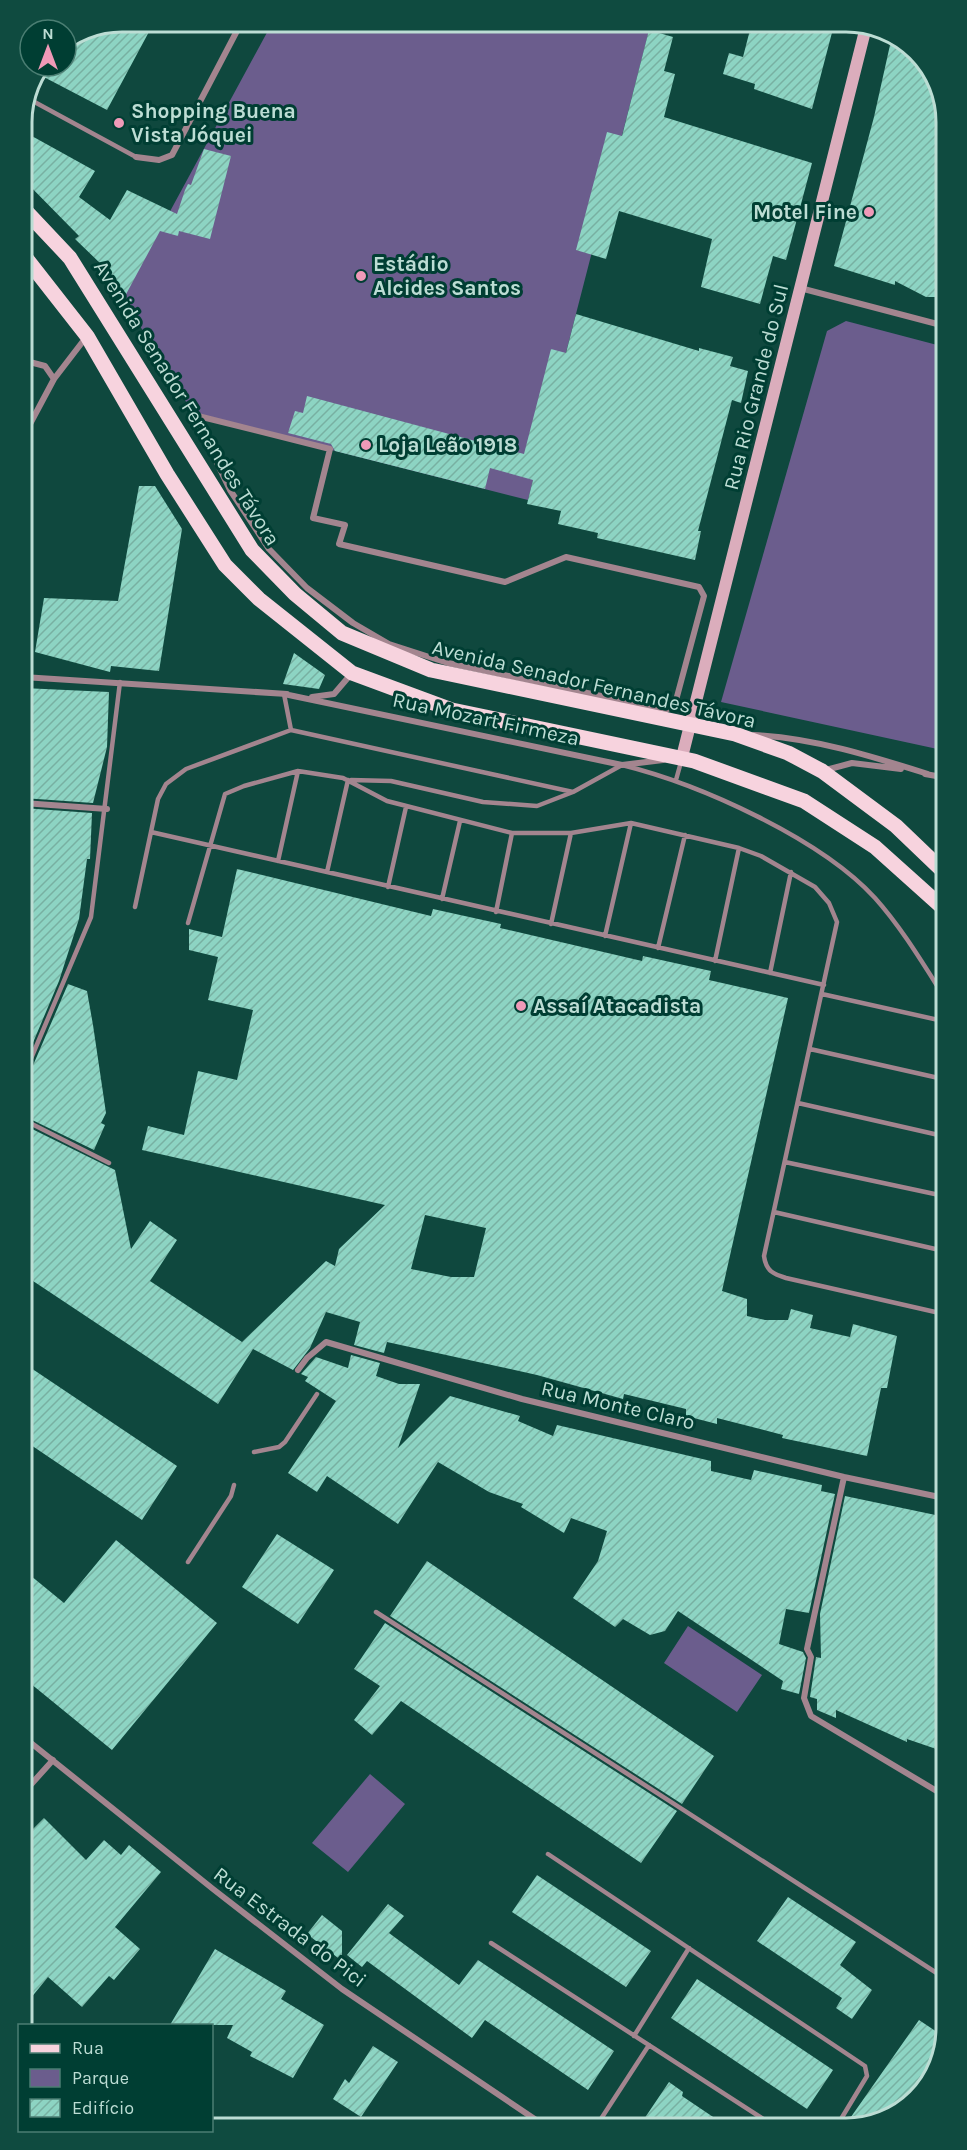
<svg xmlns="http://www.w3.org/2000/svg" width="967" height="2150" viewBox="0 0 967 2150" font-family="Karla,sans-serif">
  <style>
    .green { fill: #6b5d8d }
    .building { fill: url(#building-hatch); fill-rule: evenodd }
    .lines { fill: none; stroke-linecap: round; stroke-linejoin: round }
    .lane { stroke: #a3858f; stroke-width: 4.5 }
    .street { stroke: #a3858f; stroke-width: 6 }
    .secondary { stroke: #dbadbc; stroke-width: 12 }
    .primary { stroke: #f7d3de; stroke-width: 15 }
    .poi-dot { fill: #ef9ab8; stroke: #003e33; stroke-width: 2 }
    .labels { text-anchor: middle; stroke-width: 6; stroke-linejoin: round; paint-order: stroke }
    .poi-label { font-size: 21px; font-weight: bold; fill: #bcddd4; stroke: #003e33; text-anchor: start }
    .street-label { font-size: 21px; fill: #bcddd4; stroke: #003e33 }
    .rim { fill: none; stroke: #bcddd4; stroke-width: 3 }
  </style>
  <defs>
    <pattern id="building-hatch" width="6" height="6" patternUnits="userSpaceOnUse" patternTransform="scale(1.5)"><rect width="6" height="6" fill="#8dd4c3"/><path d="M-1 1l2-2M0 6l6-6M5 7l2-2" fill="none" stroke="#78b0a2"/></pattern>
  </defs>
  <rect width="100%" height="100%" fill="#0f483e"/>
  <path class="green" d="M651,23L528,500L194,415L123,298L270,27Z
    M846,321L941,346L942,750L721,702L827,331Z
    M688,1626L762,1675L737,1712L664,1663Z
    M370,1774L405,1804L348,1872L312,1843Z"/>
  <path class="building" d="M835,21L812,109L754,89L755,84L723,74L729,53L743,57L752,22Z
    M151,28L107,110L40,75L44,66H66V40L84,29Z
    M649,30L673,37L664,71L675,74L664,117L812,163L786,260L773,256L760,304L701,287L712,239L619,211L606,259L576,250L607,132L622,136Z
    M892,36L907,42L941,89V297H926L895,281V285L834,266L874,117Z
    M21,130L95,171L79,197L110,220L127,190L177,214L185,190L188,184L191,185L204,149L231,156L210,239L179,231L178,236L160,231L124,298L102,265L75,239L79,236L21,177Z
    M576,314L699,351V348L733,357L730,366L748,371L741,403L732,400L698,531H701L695,560L597,538L598,533L558,524L561,511L527,504L533,480L490,468L485,489L335,451L331,444L288,433L295,411L303,413L307,396L524,454L551,349L566,353Z
    M139,486H155L182,529L159,671L111,666L110,672L35,652L44,598L118,601Z
    M294,653L325,675L319,689L283,684Z
    M23,688L109,692L107,747L93,803L23,798Z
    M23,808L92,813L90,859H87L79,919L59,981L24,1064Z
    M237,869L431,916L433,909L501,924L500,928L642,961L643,956L711,971L709,980L788,998L722,1291L747,1299V1316L765,1320H788L791,1309L813,1315L810,1328L850,1337L853,1324L897,1336L887,1388H881L867,1456L782,1438L783,1435L717,1418V1424L686,1416V1409L624,1394L623,1399L537,1375L387,1342L384,1353L354,1345L360,1322L326,1312L310,1348L293,1370L253,1349L218,1404L24,1275V1125L115,1170L131,1249L150,1221L177,1240L150,1281L242,1342L326,1261L335,1266L339,1249L385,1205L142,1150L148,1126L184,1135L198,1071L237,1080L253,1010L208,1000L218,957L189,950V929L222,937ZM425,1215L486,1228L474,1277H451L411,1269Z
    M68,984L87,991L93,1025L106,1113L101,1123L105,1125L94,1150L24,1116V1079L28,1077Z
    M351,1355L380,1363L376,1376L399,1384H420L398,1448L450,1396L520,1416L518,1421L553,1436L557,1425L711,1461V1471L751,1480L754,1470L822,1485L821,1491L835,1494L809,1613L786,1609L779,1644L803,1652L806,1658L799,1694L781,1689L783,1681L678,1611L665,1631L650,1635L623,1619L615,1627L573,1598L598,1561L607,1531L571,1518L564,1533L521,1507L523,1504L489,1492L438,1462L398,1524L327,1476L317,1492L288,1473L336,1401L305,1381L308,1377L301,1374L316,1357L348,1368Z
    M25,1364L177,1466L142,1520L25,1441Z
    M845,1496L945,1517V1752L907,1739V1742L836,1710V1718L817,1710V1699L810,1697L816,1657L821,1658L820,1614Z
    M277,1534L334,1570L298,1624L242,1587Z
    M116,1540L217,1623L112,1750L25,1679V1571L64,1603Z
    M427,1561L714,1756L682,1804L390,1616Z
    M385,1623L677,1811L641,1863L401,1701L372,1735L354,1720L380,1686L354,1669Z
    M44,1818L86,1860L104,1840L121,1855L129,1845L161,1872L115,1927L140,1949L114,1980L109,1976L82,2007L48,1977L26,2004V1836Z
    M537,1875L651,1951L626,1987L512,1912Z
    M788,1897L856,1942L840,1965L872,1990L852,2019L836,2008L842,1998L757,1941Z
    M388,1904L404,1916L389,1933L459,1985L478,1960L614,2051L588,2090L485,2020L472,2038L367,1961L362,1967L347,1955Z
    M322,1915L342,1931V1961L307,1934Z
    M215,1949L286,1991L281,1999L324,2025L293,2078L250,2056L252,2052L227,2038L233,2025H170Z
    M697,1979L833,2070L807,2109L671,2018Z
    M919,2020L943,2036L925,2089L878,2124H846Z
    M373,2046L398,2062L361,2117L333,2099L345,2079L349,2083Z
    M669,2082L683,2092L682,2096L725,2125H640Z"/>
  <g class="lines">
    <path class="lane" d="M29,99L136,157
      M284,694L291,730
      M351,780L391,781L483,802L537,806L573,792L622,765C699,784 820,838 875,898C901,927 922,962 943,995
      M676,780L681,762
      M151,832L824,985
      M278,861L298,771
      M327,872L348,780
      M388,887L406,807
      M442,899L460,821
      M135,907L158,799L166,784L186,769L291,730L573,792
      M496,912L512,833
      M188,923L225,794L244,786L298,771L343,778L387,801L512,833H571L631,823L739,848L761,856L815,887L829,903L837,922L764,1256C766,1271 773,1274 786,1278L944,1314
      M551,924L571,833
      M605,936L631,823
      M658,948L685,835
      M715,961L739,848
      M770,973L791,872
      M822,994L943,1021
      M810,1049L943,1079
      M24,1075L91,917L120,682
      M798,1103L943,1136
      M24,1120L109,1163
      M785,1162L944,1196
      M774,1212L944,1251
      M254,1452L279,1447L285,1442L317,1394
      M188,1562L231,1496L234,1485
      M376,1612L946,1979
      M548,1854L865,2066L867,2076L838,2124
      M491,1943L771,2124
      M634,2036L689,1948
      M597,2125L649,2045"/>
    <path class="street" d="M136,157L159,160L172,155L239,27
      M800,288L941,325
      M22,360L45,366L54,379
      M194,415L330,449L313,518L345,525L339,544L505,582L566,557L699,587L704,596L675,704L666,710L448,663L389,644L353,623L307,588L269,549L230,490Z
      M22,439L54,379L87,336
      M23,677L287,694
      M284,694L622,765L663,760
      M312,697L334,694L352,673
      M754,735C814,738 871,756 928,774
      M822,771L852,763L901,769
      M925,774L942,777
      M23,803L107,809
      M298,1370L307,1358L326,1342L522,1399L844,1477L944,1498
      M844,1477L807,1649L811,1657L804,1698L811,1716L945,1796
      M26,1739L213,1889L342,1989L545,2126
      M26,1790L53,1760"/>
    <path class="secondary" d="M682,757L866,27"/>
    <path class="primary" d="M21,206L70,258L252,550L295,594L342,633L431,670L735,734L788,753L822,771L896,826L943,871
      M22,253L87,336L167,474L225,565L259,599L352,673L452,710L694,761L804,801L875,847L943,908"/>
  </g>
  <g class="poi-dot">
    <circle cx="119" cy="123" r="6"/>
    <circle cx="869" cy="212" r="6"/>
    <circle cx="361" cy="276" r="6"/>
    <circle cx="366" cy="445" r="6"/>
    <circle cx="521" cy="1006" r="6"/>
  </g>
  <g class="labels">
    <g class="poi-label">
      <text x="131" y="118">Shopping Buena<tspan x="131" dy="24">Vista Jóquei</tspan></text>
      <text x="857" y="219" text-anchor="end">Motel Fine</text>
      <text x="373" y="271">Estádio<tspan x="373" dy="24">Alcides Santos</tspan></text>
      <text x="378" y="452">Loja Leão 1918</text>
      <text x="533" y="1013">Assaí Atacadista</text>
    </g>
    <g class="street-label">
      <text transform="translate(756 387) rotate(-76)" y="7">Rua Rio Grande do Sul</text>
      <text transform="translate(187 403) rotate(58)" y="7">Avenida Senador Fernandes Távora</text>
      <text transform="translate(594 684) rotate(13)" y="7">Avenida Senador Fernandes Távora</text>
      <text transform="translate(486 719) rotate(12)" y="7">Rua Mozart Firmeza</text>
      <text transform="translate(618 1405) rotate(13)" y="7">Rua Monte Claro</text>
      <text transform="translate(290 1927) rotate(37)" y="7">Rua Estrada do Pici</text>
    </g>
  </g>
  <path d="M0 0H967V2150H0ZM122 32H846A90 90 0 0 1 936 122V2028A90 90 0 0 1 846 2118H122A90 90 0 0 1 32 2028V122A90 90 0 0 1 122 32Z" fill="#0f4b40" fill-rule="evenodd"/>
  <path class="rim" d="M122 32H846A90 90 0 0 1 936 122V2028A90 90 0 0 1 846 2118H122A90 90 0 0 1 32 2028V122A90 90 0 0 1 122 32Z"/>
  <rect x="18" y="2024" width="195" height="108" fill="#003e33" stroke="#4b7e73" stroke-width="1.5"/>
  <rect x="30" y="2044" width="30" height="9" fill="#f7d3de" stroke="#4b7e73" stroke-width="1.5"/>
  <text x="72" y="2054" font-size="18" fill="#bcddd4">Rua</text>
  <rect x="30" y="2069" width="30" height="18" fill="#6b5d8d" stroke="#4b7e73" stroke-width="1.5"/>
  <text x="72" y="2084" font-size="18" fill="#bcddd4">Parque</text>
  <rect x="30" y="2099" width="30" height="18" fill="url(#building-hatch)" stroke="#4b7e73" stroke-width="1.5"/>
  <text x="72" y="2114" font-size="18" fill="#bcddd4">Edifício</text>
  <g transform="translate(48 48)"><circle r="28" fill="#003e33" stroke="#4b7e73" stroke-width="1.5"/>
  <path d="M0-4.5L10 22L0 15L-10 22Z" fill="#ef9ab8"/>
  <text y="-9" font-size="16" font-weight="bold" text-anchor="middle" fill="#bcddd4">N</text>
  </g>
</svg>
